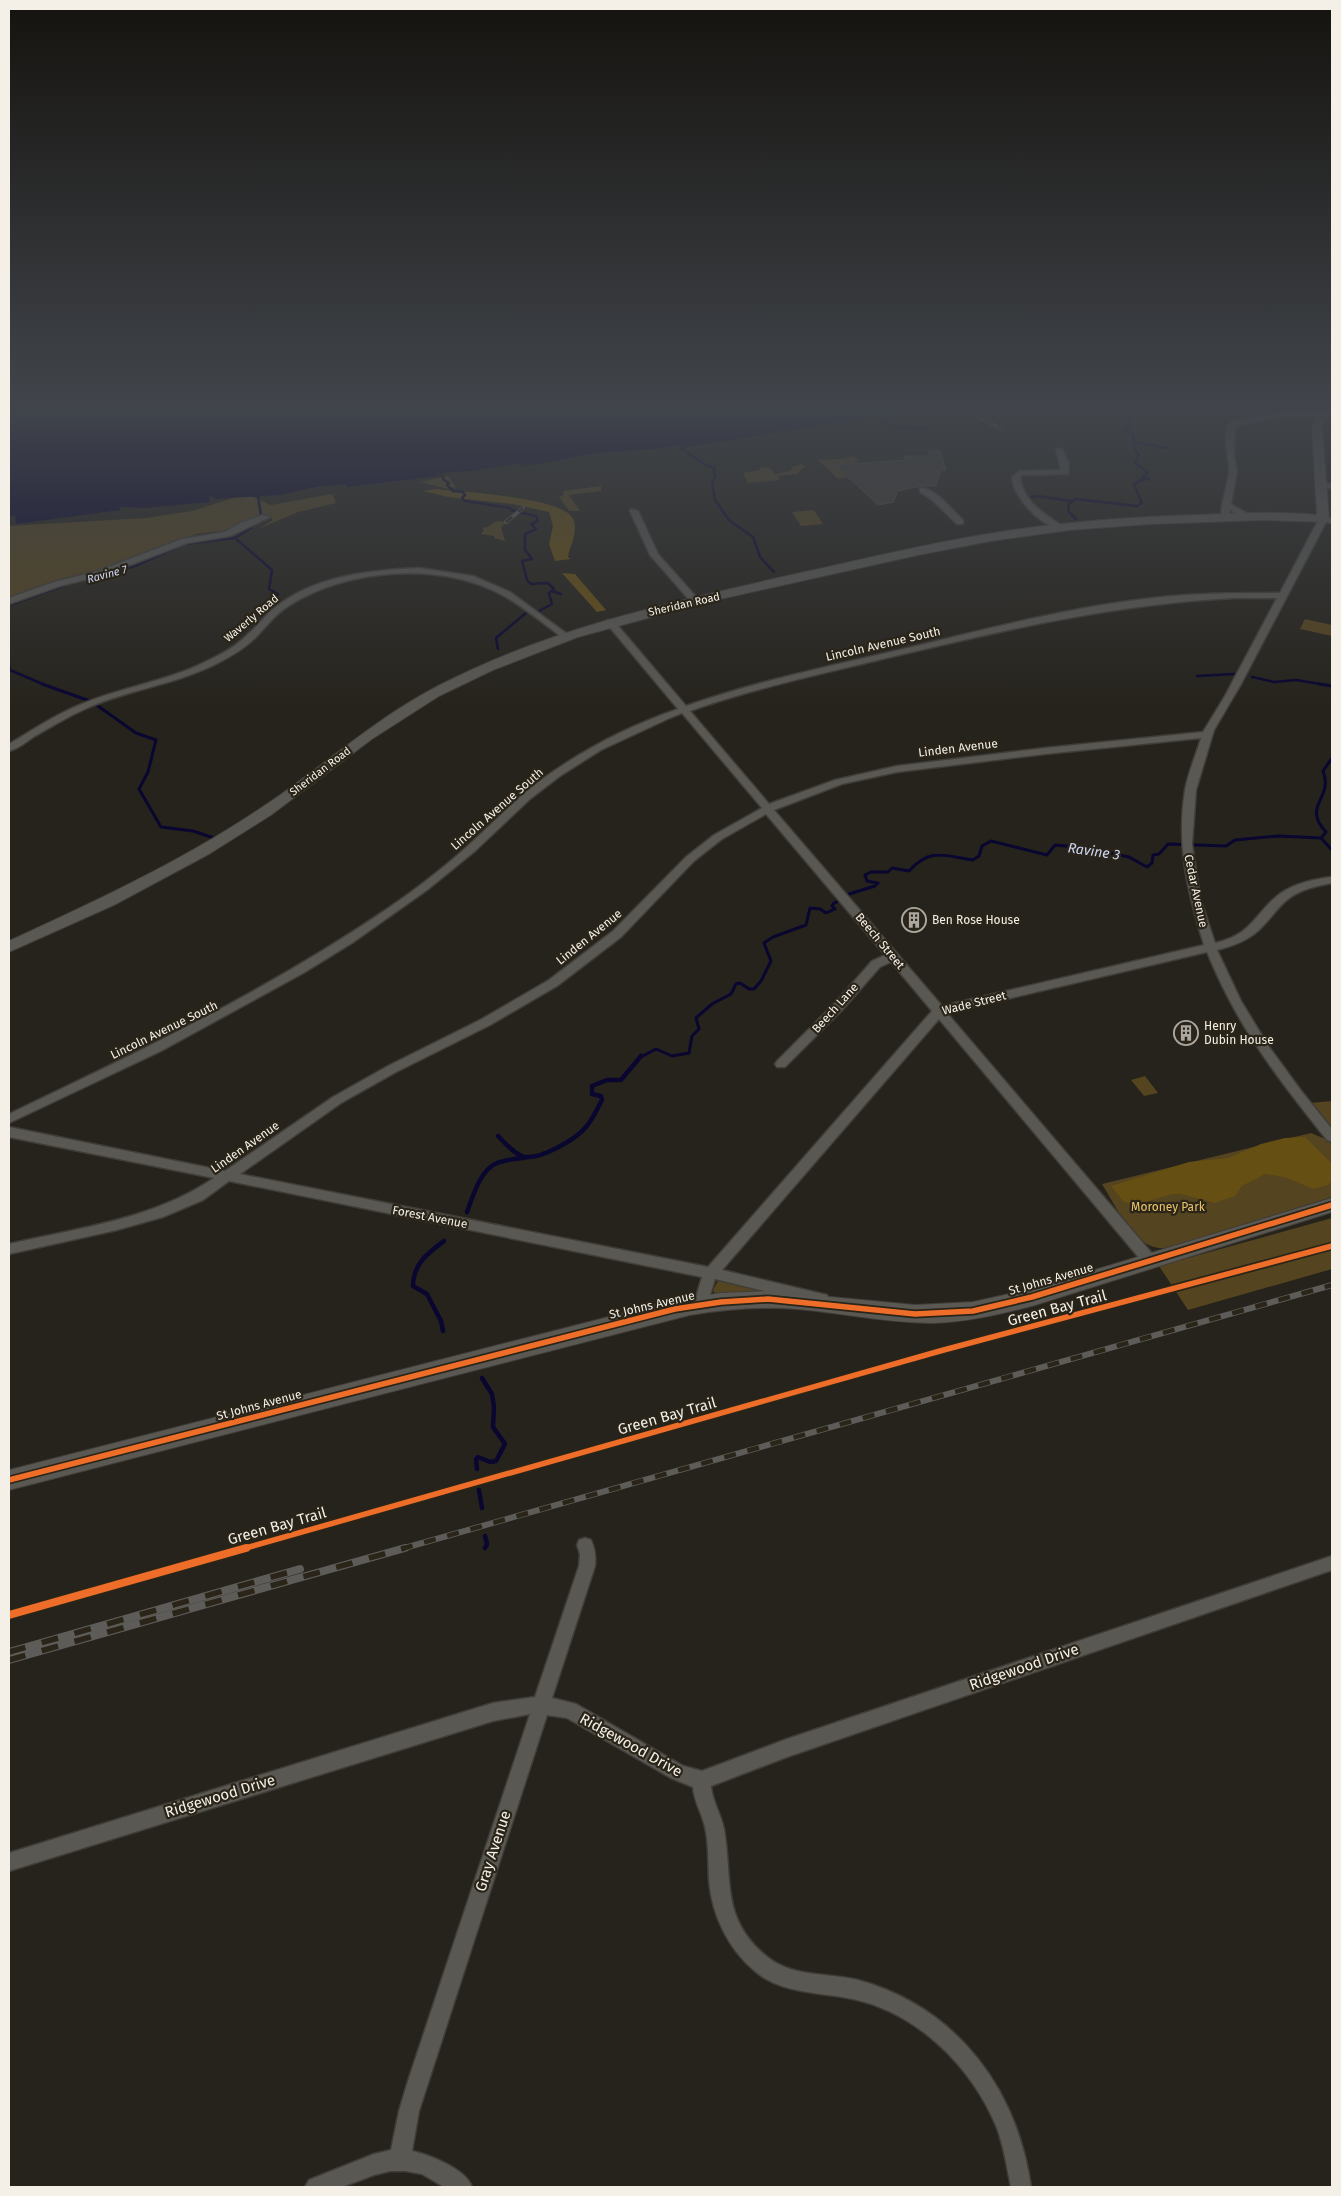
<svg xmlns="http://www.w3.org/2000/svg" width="1341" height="2196" viewBox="0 0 1341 2196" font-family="'Fira Sans',sans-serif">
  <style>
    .green { fill: #54441f }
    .forest { fill: #664f12 }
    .water { fill: #090630 }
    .pier { fill: #26231c }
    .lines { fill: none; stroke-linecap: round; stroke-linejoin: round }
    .stream-far2 { stroke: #090630; stroke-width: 2.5 }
    .stream-far1 { stroke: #090630; stroke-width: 3 }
    .stream { stroke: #090630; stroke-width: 4.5 }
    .building { fill: #3f3c35; stroke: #4f4d47 }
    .street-casing { stroke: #403d39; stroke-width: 3 }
    .secondary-casing { stroke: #403d39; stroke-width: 2 }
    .street { fill: #5a5853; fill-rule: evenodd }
    .secondary { fill: #5a5853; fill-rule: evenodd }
    .rail-far2-casing { stroke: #5d5c58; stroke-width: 4 }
    .rail-far1-casing { stroke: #5d5c58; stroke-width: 6 }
    .rail-casing { stroke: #5d5c58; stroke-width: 8 }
    .rail-far2 { stroke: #2a2518; stroke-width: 2.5; stroke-dasharray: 8; stroke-linecap: butt }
    .rail-far1 { stroke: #2a2518; stroke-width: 4.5; stroke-dasharray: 12; stroke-linecap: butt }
    .rail { stroke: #2a2518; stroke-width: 5.5; stroke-dasharray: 17; stroke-linecap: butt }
    .cycleway-far1-casing { stroke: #2a2518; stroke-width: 9 }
    .cycleway-casing { stroke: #2a2518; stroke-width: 11 }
    .cycleway-far1 { stroke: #ee6e29; stroke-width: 5.5 }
    .cycleway { stroke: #ee6e29; stroke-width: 8 }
    .labels { text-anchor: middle; stroke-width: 4.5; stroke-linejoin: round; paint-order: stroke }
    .far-water-label { font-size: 11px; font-style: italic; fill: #cdd6f8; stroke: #2a2518 }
    .far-street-label { font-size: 11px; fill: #f4f0e8; stroke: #2a2518 }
    .street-label { font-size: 12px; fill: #f4f0e8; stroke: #2a2518 }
    .poi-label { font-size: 12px; fill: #f4f0e8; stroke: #2a2518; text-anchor: start }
    .park-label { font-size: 12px; fill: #ebc468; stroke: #2a2518 }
    .water-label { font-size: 14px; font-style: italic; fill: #cdd6f8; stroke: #2a2518 }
    .near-street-label { font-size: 15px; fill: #f4f0e8; stroke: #2a2518 }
  </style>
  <rect width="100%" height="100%" fill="#26231c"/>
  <path class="green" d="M853,456L859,461L855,462L857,465L851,463L835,465L848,477L838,479L818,460L842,459Z
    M801,464L805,466L797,474L779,476V480L748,483L743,473L760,470V467L770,468L775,474L790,471L793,467Z
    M448,476L456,487L448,489L420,482Z
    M601,486V491L569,495L580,511H569L559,497L564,495L563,491Z
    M246,494L271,505L332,494L336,503L298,512L258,529L273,520L271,517L249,520L229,530L196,534L116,566L9,597V526L146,518L192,511Z
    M814,510L823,524L801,526L792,512Z
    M497,521L506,522L501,527L505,541L494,538V536L481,534L484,530L482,528L487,527Z
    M1305,619L1332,625V636L1300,629Z
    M1145,1076L1158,1093L1144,1096L1131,1080Z
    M1332,1101V1129L1310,1103Z
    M1311,1133L1328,1140L1332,1145V1197L1167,1248C1136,1253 1116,1206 1102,1184Z
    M1332,1218V1269L1188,1310L1159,1266Z
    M719,1279L776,1292L718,1295L715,1294L713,1290Z"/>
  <path class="forest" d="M436,489C461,492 564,497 573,519C579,531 570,545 568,557L571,559L555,561L549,544L553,526L549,512L512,504L448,497L423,491Z
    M562,573L575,574L606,610L597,612Z
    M1305,1137L1332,1164V1181L1328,1185L1314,1189L1284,1177L1265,1174L1242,1186L1235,1196L1215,1203L1181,1194H1172L1138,1204L1124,1202L1111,1186L1189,1162L1228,1158L1261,1144L1285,1138Z"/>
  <path class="water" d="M9,402H995L996,403H959L960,405L944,406L681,448L677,445C650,452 620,450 592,454C569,458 546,463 523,466L521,463L469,471L438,473L439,476L347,487L345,484L316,487L280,495L214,499L212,496L209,497L210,502L146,508L120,507V510L16,524L15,515L9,517Z"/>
  <path class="pier" d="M919,412L683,450L682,449L780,432Z"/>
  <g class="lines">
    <path class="stream-far2" d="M882,421L890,424
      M891,425L898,428L927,429
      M1133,442L1166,448
      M681,448L704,464L714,468L715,477L712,483L715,500L729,520L753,537L760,557L774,572
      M441,473L444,480L449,483L447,485L453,491L463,492L465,495L462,498L464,501L510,508L511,510L536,516L538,521L531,524L536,529L525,534V550L532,559L522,561L527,580L531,584L548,583L554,589L549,593L552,604L539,611
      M258,496L261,516
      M1029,498L1037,496L1071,501
      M1076,519L1069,512L1068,505L1075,499L1137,506L1142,503L1134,485L1140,480L1149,479L1142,477L1148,473L1135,463L1139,455L1135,450L1133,434L1125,429L1130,424L1128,418L1099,402
      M235,538L272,570L269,589L278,594L273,606
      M552,591L561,594
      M9,605L71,583L135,566L184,544L235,538L251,528
      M498,649L496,638L526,613
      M9,665L10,670L45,685
      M1197,676L1234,674
      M1252,677L1274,682L1296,680L1326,685"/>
    <path class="stream-far1" d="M42,684L90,701
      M1319,684L1332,686
      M98,706L136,733L156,740L148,772L139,789L161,827L193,831L214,838
      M1332,758L1323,771C1334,799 1301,805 1326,832L1321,838L1332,850
      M639,1058L656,1049L672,1056L689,1053L692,1036L699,1029L696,1018L712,1004L731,994L736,984L740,983L749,989H754L761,981L771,961L764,943L773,937L806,925L810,908L820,909L826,913L835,909L832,906L833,904L849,894L875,886L878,883L867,881L865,875L871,872H888L892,868L909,871C931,847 944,856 973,860L979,856L982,846L991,841L1047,855L1055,845L1087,848L1129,857L1147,867L1152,863L1153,855L1159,854L1168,844L1226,846L1235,840L1278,836L1321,838"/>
    <path class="stream" d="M498,1136C505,1143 512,1152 522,1156C538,1162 576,1139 586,1127C593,1119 597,1109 602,1100L601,1096L592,1094V1086L607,1080H621L641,1056
      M467,1212C473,1196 480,1170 497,1163C507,1159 518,1159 528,1157
      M443,1331L441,1321L427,1294L413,1286C413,1264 428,1253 444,1241
      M477,1469L476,1459L478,1457L490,1462L496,1461L505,1444L493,1427L494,1407L492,1394L482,1378
      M479,1490L482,1508
      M485,1536L487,1544L485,1548"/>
  </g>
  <path class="building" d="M929,451H940L946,470H941L936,486H920L898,491L893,502L878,505L835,465L905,460L904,456H930Z
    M909,909L922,912L916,925L902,922Z"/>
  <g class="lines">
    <defs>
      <path id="street" d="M1283,412L1323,413L1327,415L1323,417L1283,416L1235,426L1234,457L1237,471L1231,504L1253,517L1246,519L1230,510L1228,519H1222C1219,505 1228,487 1229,472C1230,457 1221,437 1230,422Z
        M1056,448L1063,450L1069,464L1068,474L1022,475L1020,477C1023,502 1044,513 1062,526V530H1059C1039,523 1014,499 1012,477L1020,471L1061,470Z
        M1319,483L1332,484V488L1319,487Z
        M920,488C935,487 953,511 963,520V524H957L931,499L920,492Z
        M631,509L638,511L658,554L698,599V603H692L650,555L630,511Z
        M263,515L270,517L230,536L187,543L104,575L60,586L9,604V598L54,582L98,571L182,539L225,532L240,523Z
        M1320,517L1332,519V523L1326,522L1241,684L1214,730L1196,790L1192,844L1200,898L1215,943C1254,934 1254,913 1281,893C1296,883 1315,879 1332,877V883C1317,886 1301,889 1288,899C1278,907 1271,918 1262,927C1250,940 1233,946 1217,950L1241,1001L1269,1047L1302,1092L1332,1129V1142L1327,1140C1292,1096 1256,1051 1230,1001C1221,985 1214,968 1207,952L947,1013L1155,1257L1157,1261L1155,1265L1150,1266L1145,1265L939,1019L722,1270L827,1295L829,1299L827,1303L822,1305L715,1279L706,1308L701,1310L696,1308L694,1304L702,1277L229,1181L203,1200L163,1217L117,1230L9,1254V1244C79,1228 154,1219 214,1178L9,1137V1127L225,1171L333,1097L388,1066L482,1019L549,980L613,931L686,857L714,835L762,808L682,713L672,717L601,750L560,776L530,799L475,851L427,890L352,943L305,972L161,1051L9,1123V1114C139,1052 268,990 387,909C416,889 445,867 471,843C492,824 511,804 532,787C576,753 626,727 678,709L607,624V620H613L686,706C754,682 825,667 895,651C991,628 1087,602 1185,595C1217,593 1248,593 1280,593ZM1234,598H1277L1225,696L1203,732L1045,748L897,766L835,780L769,804L690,711C757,687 826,673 895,656C1009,629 1116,604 1234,598ZM1201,738C1196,755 1188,773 1185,790C1176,846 1188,893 1204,945L942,1006L774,810L842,784L897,772L1045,754ZM766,814L885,955L872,961L835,1003L777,1061L775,1064L777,1067H785L843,1009L880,967L891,962L932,1011L708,1267L240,1174L341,1103L396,1072L490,1025L557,986L621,937L694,861L722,839Z
        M419,568L473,576L510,592L570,636L563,638C544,624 525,608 504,596C444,561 348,568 290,605C276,613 266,627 255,638C243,650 228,658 214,665C173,685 126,690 85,709C67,717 51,727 35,736C27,741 18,749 9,751V744C33,730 56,714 82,704C122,687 168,681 207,661C222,654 237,646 248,634C257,627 264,617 272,610C312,576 369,570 419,568Z
        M585,1538L591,1540C595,1549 596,1556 595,1566L552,1698L576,1704L683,1766L702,1771L787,1739L1332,1556V1570L787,1757L711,1786C712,1801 721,1814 724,1829C733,1881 720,1921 770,1959C795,1977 829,1973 858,1980C956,2007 1017,2088 1031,2187H1011C1007,2168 1004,2147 997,2128C972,2067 918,2013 853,1999C821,1992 783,1994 756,1972C728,1949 712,1915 709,1880C708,1862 709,1844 705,1827C702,1813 694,1802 693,1787L671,1778L567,1718L547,1715L419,2111L412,2151C430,2155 466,2169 472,2187H444L422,2174L406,2171H390L374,2175L342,2187H305L309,2180L374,2154L391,2150L399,2111L408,2081L530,1714L493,1721L9,1871V1853L493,1703L535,1697L579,1566L580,1554L577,1545L579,1540Z"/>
      <path id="secondary" d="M1332,407V415L1325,420L1322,427L1329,519L1327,522L1263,520L1150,524L1070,530L991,541L918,555L707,602L578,637L493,670L439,696L372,739L271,815L209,854L114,905L9,952V941C94,902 180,862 258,810C320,770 372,720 438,686C551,627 677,601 800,573C865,559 929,543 994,533C1061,522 1129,517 1197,515C1237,513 1277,511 1317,515L1312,427L1316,416Z
        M1332,1198V1212L1032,1306C1000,1314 967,1322 934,1323C888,1323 843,1313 797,1309C761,1306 726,1309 690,1315L9,1490V1470L675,1300L721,1293L768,1291L915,1305L973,1302L1032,1289Z"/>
    </defs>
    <use href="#street" class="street-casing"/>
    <use href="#secondary" class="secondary-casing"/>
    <use href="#street" class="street"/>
    <use href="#secondary" class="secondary"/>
    <defs>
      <path id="rail-far2" d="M969,413L1002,429
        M506,522L523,508"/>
      <path id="rail-far1" d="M401,1549L1332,1285"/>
      <path id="rail" d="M9,1652L300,1569
        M9,1660L405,1548"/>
    </defs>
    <use href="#rail-far2" class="rail-far2-casing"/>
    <use href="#rail-far1" class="rail-far1-casing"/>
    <use href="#rail" class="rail-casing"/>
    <use href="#rail-far2" class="rail-far2"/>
    <use href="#rail-far1" class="rail-far1"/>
    <use href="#rail" class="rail"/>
    <defs>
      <path id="cycleway-far1" d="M9,1480L675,1309L721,1302L768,1299L915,1314L973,1311L1032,1297L1332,1205
        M242,1549L940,1351L1332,1246"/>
      <path id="cycleway" d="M9,1615L246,1548"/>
    </defs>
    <use href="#cycleway-far1" class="cycleway-far1-casing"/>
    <use href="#cycleway" class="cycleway-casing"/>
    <use href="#cycleway-far1" class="cycleway-far1"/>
    <use href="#cycleway" class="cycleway"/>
  </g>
  <linearGradient id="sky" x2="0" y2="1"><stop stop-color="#15130f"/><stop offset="0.57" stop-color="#41454b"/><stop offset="1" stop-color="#41454b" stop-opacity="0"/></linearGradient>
  <rect width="1341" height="709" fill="url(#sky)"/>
  <defs>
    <symbol id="building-ring" viewBox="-11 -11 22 22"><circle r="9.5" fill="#2a2518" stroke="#aca8a1" stroke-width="1.5"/><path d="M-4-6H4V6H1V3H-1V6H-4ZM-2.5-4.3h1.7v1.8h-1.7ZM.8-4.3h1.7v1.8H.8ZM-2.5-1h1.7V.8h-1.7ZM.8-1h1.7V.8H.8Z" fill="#aca8a1"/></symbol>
  </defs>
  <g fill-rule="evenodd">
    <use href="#building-ring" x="900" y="906" width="28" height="28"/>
    <use href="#building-ring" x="1172" y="1019" width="28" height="28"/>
  </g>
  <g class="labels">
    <g class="far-water-label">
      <text transform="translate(107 574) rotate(-15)" y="4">Ravine 7</text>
    </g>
    <g class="far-street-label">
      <text transform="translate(684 604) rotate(-13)" y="4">Sheridan Road</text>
      <text transform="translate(251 618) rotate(-40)" y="4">Waverly Road</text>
      <text transform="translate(320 771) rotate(-37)" y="4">Sheridan Road</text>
    </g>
    <g class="street-label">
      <text transform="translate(883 644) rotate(-13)" y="4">Lincoln Avenue South</text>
      <text transform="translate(958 748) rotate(-7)" y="4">Linden Avenue</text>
      <text transform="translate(497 809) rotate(-41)" y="4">Lincoln Avenue South</text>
      <text transform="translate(1196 891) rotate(78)" y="4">Cedar Avenue</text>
      <text transform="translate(589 937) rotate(-39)" y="4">Linden Avenue</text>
      <text transform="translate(880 941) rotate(50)" y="4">Beech Street</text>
      <text transform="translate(974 1003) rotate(-14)" y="4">Wade Street</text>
      <text transform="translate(835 1008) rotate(-48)" y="4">Beech Lane</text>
      <text transform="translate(164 1030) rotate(-26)" y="4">Lincoln Avenue South</text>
      <text transform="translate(245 1147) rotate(-35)" y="4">Linden Avenue</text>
      <text transform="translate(430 1217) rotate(11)" y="4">Forest Avenue</text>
      <text transform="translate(1051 1279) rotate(-16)" y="4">St Johns Avenue</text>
      <text transform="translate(652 1305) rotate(-13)" y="4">St Johns Avenue</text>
      <text transform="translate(259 1405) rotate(-15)" y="4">St Johns Avenue</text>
    </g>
    <g class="poi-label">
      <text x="932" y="924">Ben Rose House</text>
      <text x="1204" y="1030">Henry<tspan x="1204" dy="14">Dubin House</tspan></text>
    </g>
    <g class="park-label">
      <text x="1168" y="1211">Moroney Park</text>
    </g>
    <g class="water-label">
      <text transform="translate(1094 851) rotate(8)" y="5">Ravine 3</text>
    </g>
    <g class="near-street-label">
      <text transform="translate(1057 1308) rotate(-15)" y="5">Green Bay Trail</text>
      <text transform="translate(667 1416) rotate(-16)" y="5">Green Bay Trail</text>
      <text transform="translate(277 1526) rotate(-16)" y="5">Green Bay Trail</text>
      <text transform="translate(1024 1667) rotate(-19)" y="5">Ridgewood Drive</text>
      <text transform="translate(631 1745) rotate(29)" y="5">Ridgewood Drive</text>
      <text transform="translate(220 1796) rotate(-17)" y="5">Ridgewood Drive</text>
      <text transform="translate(493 1851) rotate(-72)" y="5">Gray Avenue</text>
    </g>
  </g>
  <rect width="1341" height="2196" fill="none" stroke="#f4f0e8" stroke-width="20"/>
</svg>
